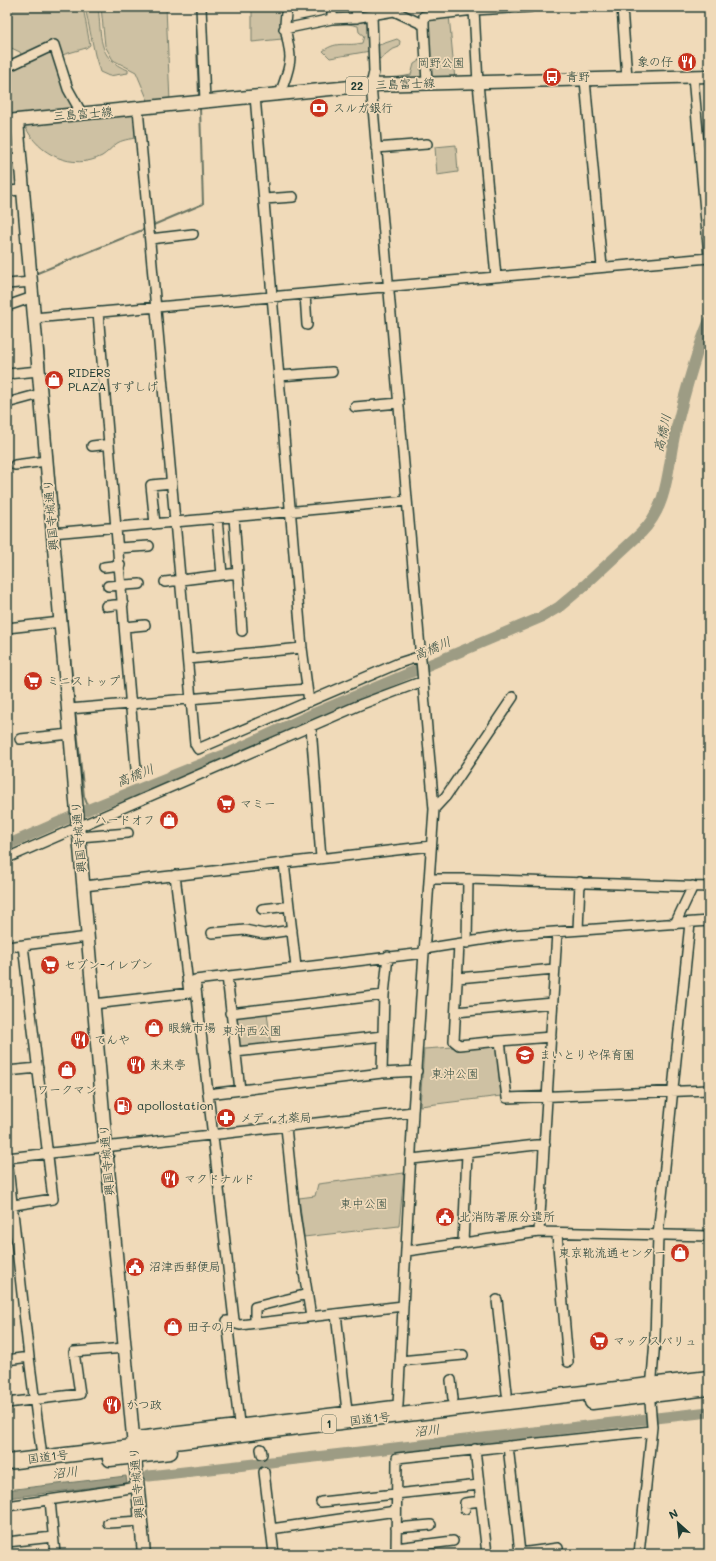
<svg xmlns="http://www.w3.org/2000/svg" width="716" height="1561" viewBox="0 0 716 1561" font-family="Mali,'Klee One',sans-serif">
  <style>
    .green { fill: #cec1a3; stroke: #767f6c }
    .water { fill: #9d9c84; stroke: #6b7664 }
    .lines { fill: none; stroke-linecap: round; stroke-linejoin: round }
    .stream { stroke: #6b7664; stroke-width: 2 }
    .river { stroke: #9d9c84; stroke-width: 11 }
    .minor-casing { stroke: #1f3d34; stroke-width: 12 }
    .major-casing { stroke: #1f3d34; stroke-width: 15 }
    .highway-casing { stroke: #1f3d34; stroke-width: 17 }
    .minor { stroke: #f0dab9; stroke-width: 9 }
    .major { stroke: #f0dab9; stroke-width: 12 }
    .highway { stroke: #f0dab9; stroke-width: 14 }
    .labels { text-anchor: middle; stroke-width: 3.5; stroke-linejoin: round; paint-order: stroke }
    .shield { fill: #f0dab9; stroke: #5e6c5c; stroke-width: 1 }
    .shield-label { font-size: 11px; font-weight: bold; fill: #1f3d34 }
    .poi-label { font-size: 12px; fill: #1f3d34; stroke: #f0dab9; text-anchor: start }
    .park-label { font-size: 12px; fill: #304a3f; stroke: #f0dab9 }
    .street-label { font-size: 12px; fill: #1f3d34; stroke: #f0dab9 }
    .water-label { font-size: 13px; font-style: italic; fill: #324b40; stroke: #f0dab9 }
  </style>
  <rect width="100%" height="100%" fill="#f0dab9"/>
  <filter id="ink" filterUnits="userSpaceOnUse"><feTurbulence type="fractalNoise" baseFrequency=".025" numOctaves="2"/><feDisplacementMap in="SourceGraphic" scale="8" xChannelSelector="R" yChannelSelector="G"/><feConvolveMatrix kernelMatrix="1 2 1 2 8 2 1 2 1" color-interpolation-filters="sRGB"/></filter>
  <g filter="url(#ink)">
    <path class="green" d="M7,7H83L90,45L86,48L55,57L76,108L7,119V68L23,59L20,52L7,46Z
      M85,7H98C102,35 96,59 128,70V73L109,76L100,72L95,55Z
      M101,7H166L170,102L149,103L136,72L113,60L105,46Z
      M252,7H286L281,21L282,39L252,42Z
      M449,15L455,80H430L427,21L431,18Z
      M367,16L371,33L379,45L397,39L400,41L399,47L391,50L380,59L370,51L330,58L323,51C338,40 346,47 362,43L364,36L359,32L358,26L344,23V20Z
      M425,57V81L390,79L411,75L414,64Z
      M131,113L136,119V138C130,139 121,140 116,144C111,148 107,153 102,156C73,171 38,155 25,126L27,124Z
      M456,145L458,172L437,175L435,147Z
      M267,1012L271,1046L239,1050L236,1016Z
      M496,1044L501,1096L420,1106L424,1049Z
      M404,1173L399,1226L304,1237L299,1198L315,1196L318,1184Z"/>
    <path class="water" d="M126,1476L127,1483L7,1498V1490Z"/>
    <g class="lines">
      <path class="stream" d="M196,25L199,96
        M151,226L203,204L200,108
        M35,274L145,229
        M42,334L56,500
        M60,552L75,706
        M75,711L84,796L89,809"/>
      <path class="river" d="M7,845L89,809L231,752L315,713L542,617L559,607L585,585L641,533C670,504 667,466 676,429C685,392 695,355 709,321
        M149,1476L709,1412"/>
      <defs>
        <path id="minor" d="M201,7L205,101
          M332,7V19
          M356,7L357,18
          M395,7L394,11L424,25L427,83
          M622,7L627,78
          M424,25V16L474,10V7
          M284,29L332,19L354,18L394,11
          M7,67L54,45L68,89L82,114
          M693,76L709,256
          M585,80L602,267
          M280,94C284,82 290,69 290,57C289,39 281,25 288,7
          M255,96L302,648L309,702
          M138,109L195,744L198,749L399,663L421,656
          M376,148L427,144
          M7,159L21,158
          M7,191L23,190
          M264,199L293,197
          M150,239L193,234
          M496,277L478,83L474,10L530,7
          M7,284L32,282
          M305,294L307,325
          M7,306L33,297
          M98,312L136,769
          M34,318L709,258
          M7,374L39,371
          M279,376L332,372
          M7,403L40,394
          M355,407L399,403
          M92,446L109,444
          M15,465L46,461
          M234,517L242,631
          M217,518L222,575
          M155,524L151,485L172,483
          M52,533L407,501
          M118,548L149,546
          M104,567L120,565
          M165,582L238,573
          M108,586L140,584
          M106,606L123,604
          M125,627L145,625
          M7,628L61,622
          M188,659L302,648
          M69,709L307,689
          M311,727L321,858
          M20,739L71,734
          M434,809L446,796L513,697
          M79,837L128,833
          M7,858L362,704L423,681
          M284,863L296,967
          M430,879H468L709,887
          M84,886L431,846
          M262,909L289,906
          M675,924L693,886
          M578,930L580,882
          M212,933L245,930L264,934L292,930
          M467,943L468,879
          M459,944L454,1041L459,1045L500,1041L507,1098L709,1090
          M7,947L88,937
          M424,949L512,935L709,921
          M227,976L240,1090
          M458,978L554,969
          M94,1004L189,993L175,875
          M456,1012L553,1003
          M230,1013L384,995
          M500,1041L551,1037
          M235,1052L383,1036
          M7,1071L38,1068
          M382,1073L417,1071
          M208,1094L382,1073L384,995L388,956
          M286,1127L295,1215L311,1317
          M7,1158L413,1112
          M7,1158L29,1357L41,1449
          M412,1159L545,1144
          M7,1206L53,1199L23,945
          M539,1232L557,932
          M557,1234L568,1362
          M463,1243L467,1154
          M407,1251L539,1232L709,1236
          M497,1300L507,1393
          M403,1306L240,1325L236,1324L234,1320L195,980L424,953
          M336,1314L347,1411
          M234,1320L227,1321L239,1423
          M255,1323V1307L308,1294
          M7,1360L29,1357
          M400,1361L463,1355
          M451,1380L453,1399
          M7,1403L80,1394L74,1352L125,1348
          M133,1435L141,1436L398,1405L413,1112L434,809L371,85L374,72L372,16
          M508,1446L520,1553L558,1548V1554
          M261,1449L262,1454
          M475,1449L487,1554
          M264,1472L274,1554
          M50,1500L55,1554
          M321,1502L479,1485
          M7,1506L138,1487
          M465,1509V1503L481,1501
          M108,1523L141,1521
          M396,1528L431,1525
          M271,1529L396,1511
          M7,1542L53,1537
          M396,1548L453,1541
          M396,1554L397,1458L651,1431
          M639,1554L652,1427L650,1402L655,1340L658,1235L690,923"/>
        <path id="major" d="M7,121L371,85L709,76
          M17,121L106,1147L144,1554"/>
        <path id="highway" d="M592,1402L709,1388
          M110,1459L170,1452
          M7,1462L709,1378"/>
      </defs>
      <use href="#minor" class="minor-casing"/>
      <use href="#major" class="major-casing"/>
      <use href="#highway" class="highway-casing"/>
      <use href="#minor" class="minor"/>
      <use href="#major" class="major"/>
      <use href="#highway" class="highway"/>
    </g>
  </g>
  <defs>
    <symbol id="restaurant-disc" viewBox="-11 -11 22 22"><circle r="9.5" fill="#c8321e" stroke="#f0dab9"/><path d="M-5-6h1v4h1v-4h1v4h1v-4h1v5L-1.5 .5V6h-2V.5L-5-1ZM5-6V6H3V1.5H1.5Q1.5-4 5-6Z" fill="#fff"/></symbol>
    <symbol id="bus-disc" viewBox="-11 -11 22 22"><circle r="9.5" fill="#c8321e" stroke="#f0dab9"/><path d="M-5-6H5V4H4V6H2V4H-2V6H-4V4H-5ZM-3.5-4V0h7V-4ZM-3.5 1.2v1.5H-2V1.2ZM2 1.2v1.5H3.5V1.2Z" fill="#fff"/></symbol>
    <symbol id="bank-disc" viewBox="-11 -11 22 22"><circle r="9.5" fill="#c8321e" stroke="#f0dab9"/><path d="M-6-4H6V4H-6ZM0-2.3a2.3 2.3 0 1 0 0 4.6a2.3 2.3 0 1 0 0-4.6Z" fill="#fff"/></symbol>
    <symbol id="shop-disc" viewBox="-11 -11 22 22"><circle r="9.5" fill="#c8321e" stroke="#f0dab9"/><path d="M-5-2.5h2.3a2.7 3.5 0 0 1 5.4 0H5L5.5 6h-11ZM-1.5-2.5h3a1.5 2.3 0 0 0-3 0Z" fill="#fff"/></symbol>
    <symbol id="supermarket-disc" viewBox="-11 -11 22 22"><circle r="9.5" fill="#c8321e" stroke="#f0dab9"/><path d="M-6-5.5h2.5l.6 2H6L4.5 2H-2.5L-4.4-4H-6ZM-1.5 3.2a1.3 1.3 0 1 0 .1 0ZM3 3.2a1.3 1.3 0 1 0 .1 0Z" fill="#fff"/></symbol>
    <symbol id="school-disc" viewBox="-11 -11 22 22"><circle r="9.5" fill="#c8321e" stroke="#f0dab9"/><path d="M0-5L7-2L0 1L-7-2ZM-4 1L0 2.5L4 1V4Q0 6-4 4Z" fill="#fff"/></symbol>
    <symbol id="fuel-disc" viewBox="-11 -11 22 22"><circle r="9.5" fill="#c8321e" stroke="#f0dab9"/><path d="M-5.5-6h7V0h2V4h1.3V-2.5L3-4.5l.8-.8L6-3V5H2.5V1h-1V6h-7ZM-4.2-4.7v3.2H.2V-4.7Z" fill="#fff"/></symbol>
    <symbol id="pharmacy-disc" viewBox="-11 -11 22 22"><circle r="9.5" fill="#c8321e" stroke="#f0dab9"/><path d="M-2-6h4v4h4v4h-4v4h-4v-4h-4v-4h4Z" fill="#fff"/></symbol>
    <symbol id="civic-disc" viewBox="-11 -11 22 22"><circle r="9.5" fill="#c8321e" stroke="#f0dab9"/><path d="M-.6-6.5H3V-4.5H.6V-3L4-1V1h2V6H-6V1h2V-1L-.6-3ZM-1.2 2.5V6h2.4V2.5Z" fill="#fff"/></symbol>
  </defs>
  <g fill-rule="evenodd">
    <use href="#restaurant-disc" x="676" y="51" width="22" height="22"/>
    <use href="#bus-disc" x="541" y="66" width="22" height="22"/>
    <use href="#bank-disc" x="308" y="97" width="22" height="22"/>
    <use href="#shop-disc" x="43" y="369" width="22" height="22"/>
    <use href="#supermarket-disc" x="22" y="670" width="22" height="22"/>
    <use href="#supermarket-disc" x="215" y="793" width="22" height="22"/>
    <use href="#shop-disc" x="158" y="809" width="22" height="22"/>
    <use href="#supermarket-disc" x="39" y="954" width="22" height="22"/>
    <use href="#shop-disc" x="143" y="1017" width="22" height="22"/>
    <use href="#restaurant-disc" x="69" y="1029" width="22" height="22"/>
    <use href="#school-disc" x="514" y="1044" width="22" height="22"/>
    <use href="#restaurant-disc" x="125" y="1054" width="22" height="22"/>
    <use href="#shop-disc" x="56" y="1059" width="22" height="22"/>
    <use href="#fuel-disc" x="112" y="1095" width="22" height="22"/>
    <use href="#pharmacy-disc" x="215" y="1107" width="22" height="22"/>
    <use href="#restaurant-disc" x="159" y="1168" width="22" height="22"/>
    <use href="#civic-disc" x="434" y="1206" width="22" height="22"/>
    <use href="#shop-disc" x="669" y="1242" width="22" height="22"/>
    <use href="#civic-disc" x="124" y="1256" width="22" height="22"/>
    <use href="#shop-disc" x="162" y="1316" width="22" height="22"/>
    <use href="#supermarket-disc" x="588" y="1330" width="22" height="22"/>
    <use href="#restaurant-disc" x="101" y="1394" width="22" height="22"/>
  </g>
  <g class="labels">
    <g class="shield">
      <rect x="346" y="77" width="22" height="18" rx="3"/>
      <rect x="322" y="1415" width="14" height="18" rx="3"/>
    </g>
    <g class="shield-label">
      <text x="357" y="90">22</text>
      <text x="329" y="1428">1</text>
    </g>
    <g class="poi-label">
      <text x="673" y="66" text-anchor="end">象の仔</text>
      <text x="566" y="81">青野</text>
      <text x="333" y="112">スルガ銀行</text>
      <text x="68" y="377">RIDERS<tspan x="68" dy="14">PLAZA すずしげ</tspan></text>
      <text x="47" y="685">ミニストップ</text>
      <text x="240" y="808">マミー</text>
      <text x="155" y="824" text-anchor="end">ハードオフ</text>
      <text x="64" y="969">セブン-イレブン</text>
      <text x="168" y="1032">眼鏡市場</text>
      <text x="94" y="1044">てんや</text>
      <text x="539" y="1059">まいとりや保育園</text>
      <text x="150" y="1069">来来亭</text>
      <text x="67" y="1094" text-anchor="middle">ワークマン</text>
      <text x="137" y="1110">apollostation</text>
      <text x="240" y="1122">メディオ薬局</text>
      <text x="184" y="1183">マクドナルド</text>
      <text x="459" y="1221">北消防署原分遣所</text>
      <text x="666" y="1257" text-anchor="end">東京靴流通センター</text>
      <text x="149" y="1271">沼津西郵便局</text>
      <text x="187" y="1331">田子の月</text>
      <text x="613" y="1345">マックスバリュ</text>
      <text x="126" y="1409">かつ政</text>
    </g>
    <g class="park-label">
      <text x="441" y="67">岡野公園</text>
      <text x="252" y="1035">東沖西公園</text>
      <text x="455" y="1078">東沖公園</text>
      <text x="364" y="1208">東中公園</text>
    </g>
    <g class="street-label">
      <text transform="translate(405 84) rotate(-2)" y="4">三島富士線</text>
      <text transform="translate(83 114) rotate(-5)" y="4">三島富士線</text>
      <text transform="translate(51 515) rotate(-95)" y="4">興国寺城通り</text>
      <text transform="translate(79 837) rotate(-95)" y="4">興国寺城通り</text>
      <text transform="translate(107 1160) rotate(-95)" y="4">興国寺城通り</text>
      <text transform="translate(370 1419) rotate(-7)" y="4">国道1号</text>
      <text transform="translate(48 1457) rotate(-7)" y="4">国道1号</text>
      <text transform="translate(137 1483) rotate(-95)" y="4">興国寺城通り</text>
    </g>
    <g class="water-label">
      <text transform="translate(662 433) rotate(-77)" y="5">高橋川</text>
      <text transform="translate(432 648) rotate(-23)" y="5">高橋川</text>
      <text transform="translate(135 775) rotate(-22)" y="5">高橋川</text>
      <text transform="translate(427 1430) rotate(-7)" y="5">沼川</text>
      <text transform="translate(65 1472) rotate(-7)" y="5">沼川</text>
    </g>
  </g>
  <rect width="716" height="1561" fill="none" stroke="#f0dab9" stroke-width="24"/>
  <rect x="12" y="12" width="692" height="1537" fill="none" stroke="#1f3d34" stroke-width="1.5" filter="url(#ink)"/>
  <g transform="translate(678 1523) rotate(333)" stroke="#f0dab9" stroke-width="3" paint-order="stroke">
  <path d="M0-3L7 15L0 10L-7 15Z" fill="#1f3d34"/>
  <text y="-6" font-size="11" font-weight="bold" text-anchor="middle" fill="#1f3d34">N</text>
  </g>
</svg>
